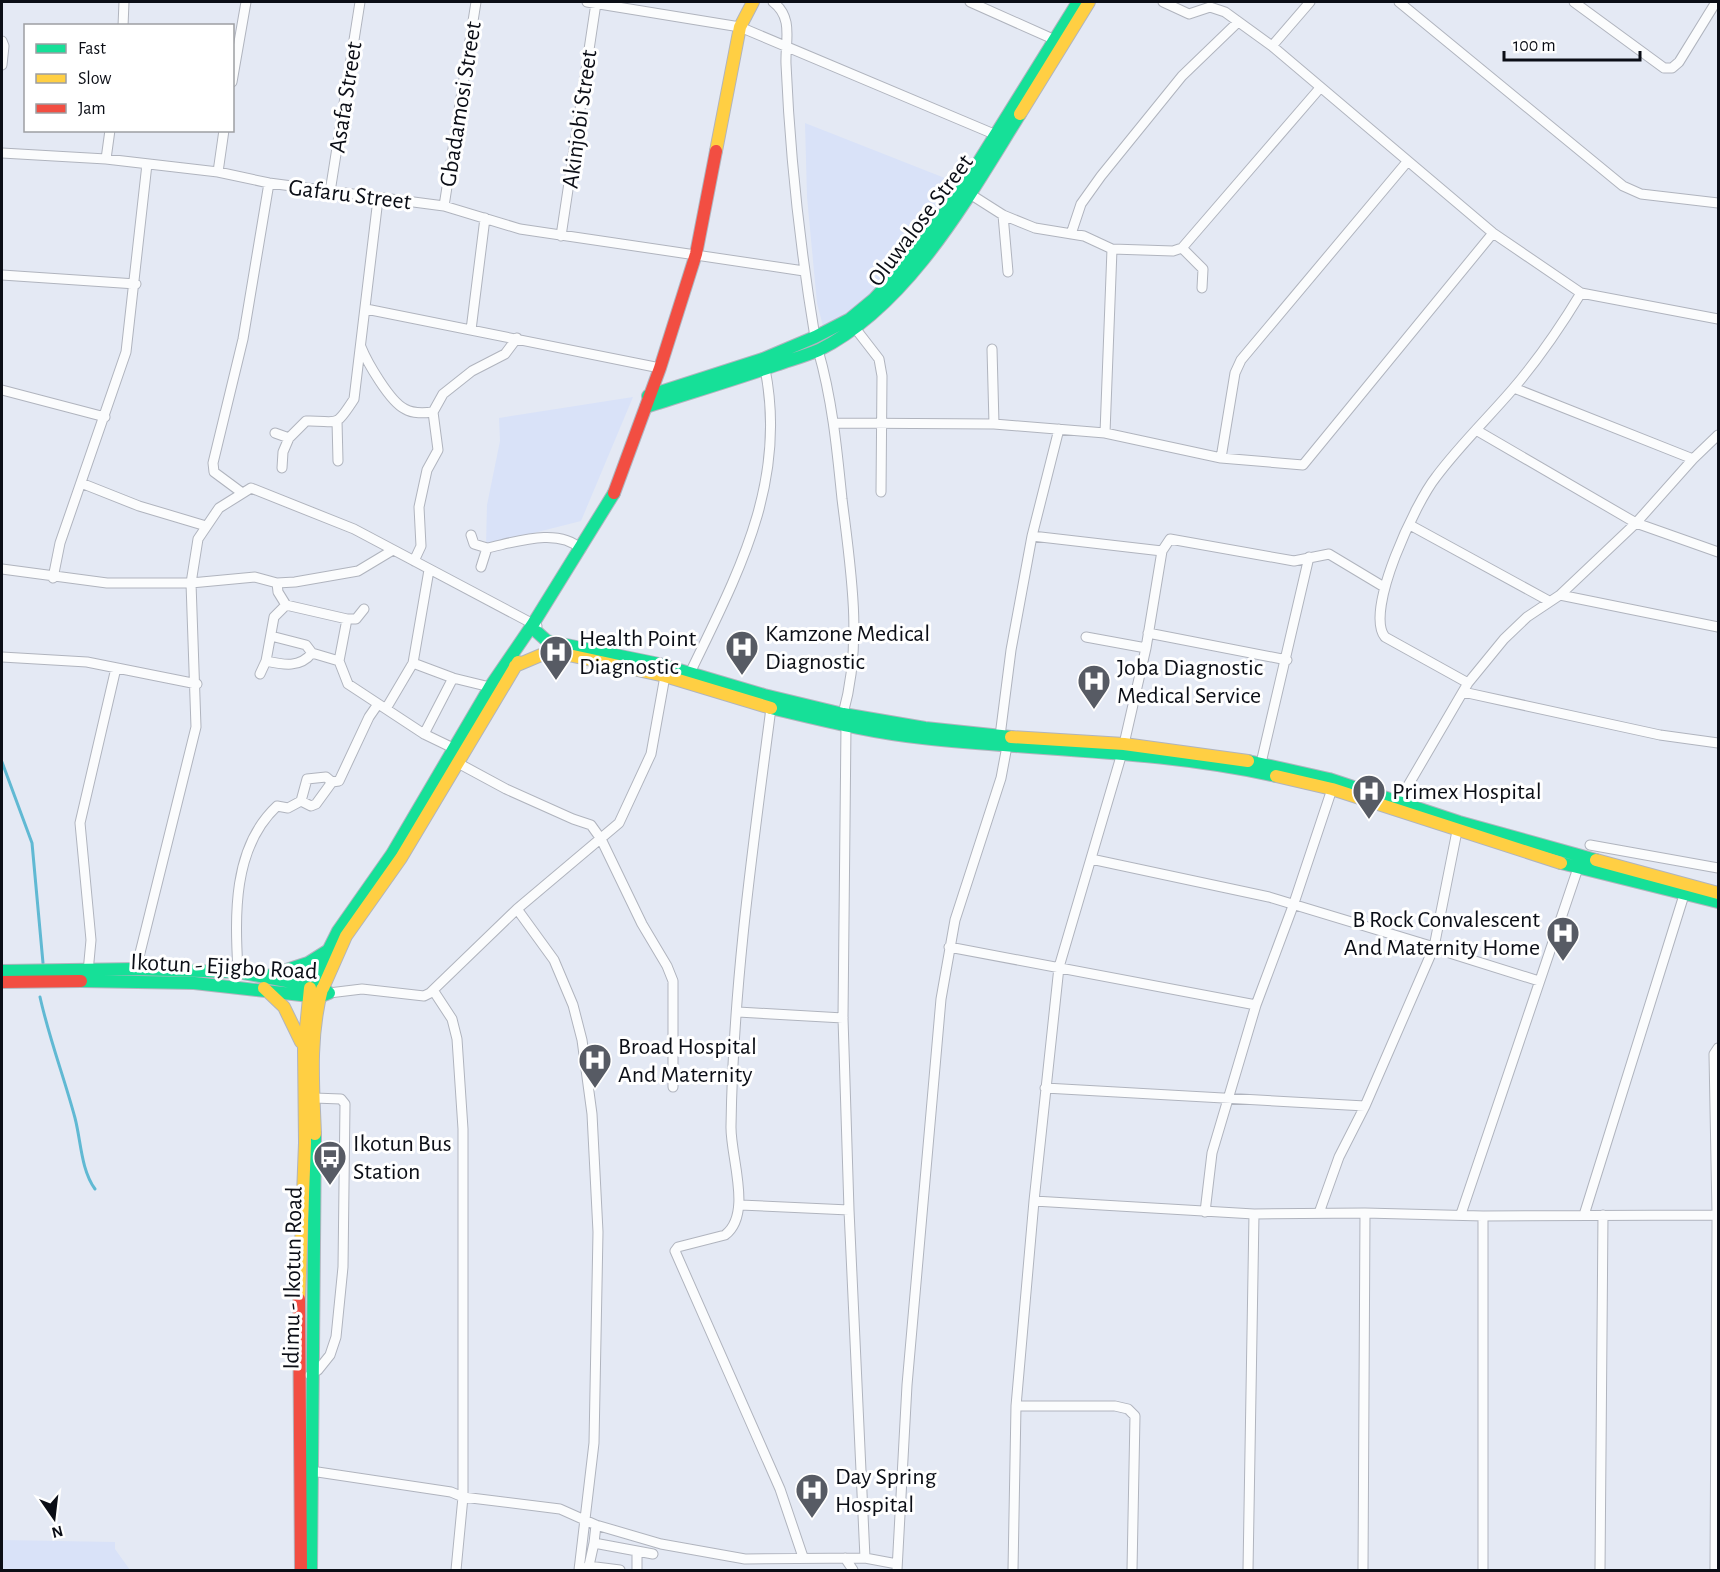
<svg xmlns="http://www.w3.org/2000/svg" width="1720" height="1572" viewBox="0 0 1720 1572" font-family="'Alegreya Sans',sans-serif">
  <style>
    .built { fill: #d9e2f8 }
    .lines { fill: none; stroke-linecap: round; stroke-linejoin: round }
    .stream { stroke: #60b9d3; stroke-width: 3 }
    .street-casing { stroke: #b0b4be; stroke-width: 11 }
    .fast-casing { stroke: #b0b4be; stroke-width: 14 }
    .slow-casing { stroke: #b0b4be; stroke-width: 14 }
    .jam-casing { stroke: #b0b4be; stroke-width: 14 }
    .street { stroke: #fbfcfd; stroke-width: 9 }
    .fast { stroke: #16e098; stroke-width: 12 }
    .slow { stroke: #ffcf43; stroke-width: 12 }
    .jam { stroke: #f24e42; stroke-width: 12 }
    .labels { text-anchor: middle; stroke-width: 6; stroke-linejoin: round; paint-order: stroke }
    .street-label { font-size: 24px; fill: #0b0e16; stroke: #fff }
    .poi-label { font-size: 24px; fill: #0b0e16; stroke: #fff; text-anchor: start }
  </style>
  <rect width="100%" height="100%" fill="#e4e9f4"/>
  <path class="built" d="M805,123L960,184L905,261L862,305L823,326L817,303L807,197Z
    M633,397L581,521L486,545L487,505L500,441L499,418Z
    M2,1540L115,1542V1549L130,1570H2Z"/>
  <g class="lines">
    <path class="stream" d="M2,762L32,843L43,963
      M40,997C49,1038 64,1077 75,1118C81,1141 81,1170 95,1189"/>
    <defs>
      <path id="street" d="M587,2L740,27L1001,137
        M773,2C794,18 785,41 786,64C790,156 800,247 815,337
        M970,2L1053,39
        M1163,2L1189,14L1210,7L1225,12L1272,46L1493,233L1581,293L1718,319
        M1399,2L1623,186L1641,194L1718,203
        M1574,2L1664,68H1672L1679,62L1716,2
        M123,26L124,2
        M2,41L4,46L2,65
        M1272,46L1310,2
        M232,82L246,2
        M2,153L106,159L218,172L269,183L444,206L520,229L804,271
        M106,159L110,130
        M218,172L224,130
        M330,192L360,2
        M970,194L1003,215L1035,228L1084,236L1112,249L1173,251L1182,248L1320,88
        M444,206L476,2
        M1003,215L1008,272
        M1071,234L1081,204L1101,176L1182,76L1238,22
        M561,236L596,3
        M1182,248L1203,269L1202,288
        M2,275L136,284
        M366,309L660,368
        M855,328L879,359L882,376L881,492
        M471,330L485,218
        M361,347C367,362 390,402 405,409C413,414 424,413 433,412
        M992,349L994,424
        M818,350C832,398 837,449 842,499C851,571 863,643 843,714
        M1514,388L1693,459
        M2,390L105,417
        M337,421L338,461
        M834,423L994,424L1105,433L1221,458L1303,465L1493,233
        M1476,430L1636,523L1718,552
        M275,433L289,438L306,421C339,420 334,430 354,399L378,199
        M1105,433L1112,249
        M1221,458L1235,373L1241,360L1407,162
        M282,468L283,452L289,438
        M81,483L139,506L206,526
        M241,492L214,472L213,463L243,339L269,183
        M1410,525L1549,601
        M471,535L474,544L487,548
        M1032,536L1162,551
        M414,561L421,546L419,507L427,470L438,450L433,412L443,394L472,371L505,354L517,338
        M481,567L487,548C516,542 558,527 581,549
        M2,569L107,583H191L255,577L277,583L295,582L358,571L393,550
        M53,578L60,543L126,352L147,164
        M277,583L278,592L286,605L347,619H356L364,609
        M1560,595L1718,627
        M1148,633L1287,660
        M271,636L306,645L312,653
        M1086,637L1146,648
        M2,657L87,662L197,684
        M266,661L274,617L286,605
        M339,661L347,619
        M413,663L453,678L490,687
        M690,673C737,575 788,483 765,369
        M260,674L266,661C284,665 300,668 312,653L339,661L348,684L424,734L453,748
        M1468,683L1385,637C1364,611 1416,502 1436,477C1459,446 1487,419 1512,390C1537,361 1561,326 1581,293
        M1463,692L1660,735L1718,743
        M387,707L413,663L429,570
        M771,708C753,846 733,986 731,1126C730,1156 753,1214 725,1235L678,1247L675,1251L780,1489L803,1557
        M846,726L843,1018L849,1210L865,1558
        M424,734L453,678
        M1000,736L1011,650L1032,536L1059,429
        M1124,744L1146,648L1162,551L1170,539L1294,561L1329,554L1384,587
        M456,762L506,789L573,819L591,825L601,839L642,924L667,966L673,981V1087
        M1261,763L1309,557
        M301,801L307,779L326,777L332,782
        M1399,801L1468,683L1504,639L1527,617L1560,595L1636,523L1693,459L1718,435
        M1590,845L1718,868
        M1091,859L1269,897L1434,947
        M517,909L554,960L573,1005L582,1040L592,1114L598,1232L594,1443L579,1570
        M949,947L1256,1005
        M1440,950L1539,981
        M136,969L196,727L191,583L198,539L219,508L251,488L354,529L537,626
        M88,972L91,940L80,823L116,668
        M238,972C235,916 232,848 277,806L288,808L301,801L311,806L316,804L332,782L339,781L369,717L378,704
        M433,990L452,1019L457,1039L463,1129V1497L456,1570
        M329,993L362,989L424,996L430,993L517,909L619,823L651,754L665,676
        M738,1012L843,1018
        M1045,1088L1365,1106
        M1034,1201L1254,1214L1365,1213L1483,1216L1718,1215
        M740,1205L849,1210
        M1205,1212L1212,1153L1256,1005L1293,906L1332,789
        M1319,1213L1339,1157L1365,1106L1434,947L1457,831
        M1461,1214L1578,868
        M1584,1215L1684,895
        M1483,1216V1570
        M310,1375L318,1370L330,1355L336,1337L343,1267L345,1104L341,1099L314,1098
        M1016,1406H1115L1128,1409L1135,1416L1132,1570
        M311,1471L451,1492L463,1497L560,1509L596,1525L661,1544L745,1559L865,1558L897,1564
        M596,1525L594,1543L653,1554
        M845,1558L853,1570
        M588,1566L620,1570
        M588,1570L594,1543
        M637,1570V1551
        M897,1570L907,1385L941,999L955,920L1001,778L1007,746
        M1013,1570L1016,1406L1034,1201L1059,967L1122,753
        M1248,1570L1254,1214
        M1363,1570L1365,1213
        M1600,1570L1603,1215
        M1715,1570L1717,1215L1714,1054L1718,1048"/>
      <path id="fast" d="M648,396L763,359L815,337L850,319L873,300L904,267L960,192L1078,2
        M646,407C689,393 733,380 776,365C790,360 805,356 819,350C909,305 968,197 1020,114
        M537,632L547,641L659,664L764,695L843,714L925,728L1011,737
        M771,708C822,720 872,733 923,738C1041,751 1160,750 1276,776
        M1248,761L1329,779L1459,822L1596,860
        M1561,863L1718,902
        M2,971L136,969L238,972L323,988L329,993L319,997L194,983L81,981
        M268,976L308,963L327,951
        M311,985L338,931L392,854L490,687L533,624L614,493
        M311,1570L315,1134"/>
      <path id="slow" d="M1020,114L1089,2
        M716,151L740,27L753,2
        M515,666L541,655L564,654L665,676L771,708
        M1011,737L1124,744L1248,761
        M1276,776L1332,789L1561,863
        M1596,860L1718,893
        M264,988L284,1007L301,1042
        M323,988L346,936L401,858L518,662
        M315,1134C313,1085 309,1037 322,989
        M299,1299L305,1143L304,1048L310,988"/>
      <path id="jam" d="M614,493L660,368L696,254L716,151
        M2,982L81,981
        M299,1299L301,1570"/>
    </defs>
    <use href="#street" class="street-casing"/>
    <use href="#fast" class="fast-casing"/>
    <use href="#slow" class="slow-casing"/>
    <use href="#jam" class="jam-casing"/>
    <use href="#street" class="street"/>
    <use href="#fast" class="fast"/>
    <use href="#slow" class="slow"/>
    <use href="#jam" class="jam"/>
  </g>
  <defs>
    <symbol id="hospital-pin" viewBox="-11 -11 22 30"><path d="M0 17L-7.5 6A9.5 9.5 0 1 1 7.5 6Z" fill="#575b64" stroke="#fff"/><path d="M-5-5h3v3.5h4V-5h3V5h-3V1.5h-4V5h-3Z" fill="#fff"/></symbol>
    <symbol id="bus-pin" viewBox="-11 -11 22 30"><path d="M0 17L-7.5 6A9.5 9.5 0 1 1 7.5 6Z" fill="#575b64" stroke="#fff"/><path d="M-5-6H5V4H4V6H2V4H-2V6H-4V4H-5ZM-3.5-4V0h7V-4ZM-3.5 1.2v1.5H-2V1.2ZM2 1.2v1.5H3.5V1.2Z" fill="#fff"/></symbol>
  </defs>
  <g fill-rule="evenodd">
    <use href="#hospital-pin" x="723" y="628" width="38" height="52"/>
    <use href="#hospital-pin" x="537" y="633" width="38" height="52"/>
    <use href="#hospital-pin" x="1075" y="662" width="38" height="52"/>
    <use href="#hospital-pin" x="1350" y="772" width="38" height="52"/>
    <use href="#hospital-pin" x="1544" y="914" width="38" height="52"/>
    <use href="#hospital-pin" x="576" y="1041" width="38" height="52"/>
    <use href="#bus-pin" x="311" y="1138" width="38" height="52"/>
    <use href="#hospital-pin" x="793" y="1471" width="38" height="52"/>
  </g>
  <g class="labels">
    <g class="street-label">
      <text transform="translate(345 97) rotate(-81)" y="8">Asafa Street</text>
      <text transform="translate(460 104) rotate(-81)" y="8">Gbadamosi Street</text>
      <text transform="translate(579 119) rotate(-82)" y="8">Akinjobi Street</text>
      <text transform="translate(350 194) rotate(7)" y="8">Gafaru Street</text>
      <text transform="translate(920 220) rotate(-53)" y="8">Oluwalose Street</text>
      <text transform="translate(224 966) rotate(3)" y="8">Ikotun - Ejigbo Road</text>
      <text transform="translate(292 1278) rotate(-89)" y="8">Idimu - Ikotun Road</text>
    </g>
    <g class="poi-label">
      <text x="765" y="641">Kamzone Medical<tspan x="765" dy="28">Diagnostic</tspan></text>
      <text x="579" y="646">Health Point<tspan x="579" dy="28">Diagnostic</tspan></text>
      <text x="1117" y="675">Joba Diagnostic<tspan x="1117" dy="28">Medical Service</tspan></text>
      <text x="1392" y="799">Primex Hospital</text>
      <text x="1540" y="927" text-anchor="end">B Rock Convalescent<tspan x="1540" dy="28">And Maternity Home</tspan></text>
      <text x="618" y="1054">Broad Hospital<tspan x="618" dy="28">And Maternity</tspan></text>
      <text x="353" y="1151">Ikotun Bus<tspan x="353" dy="28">Station</tspan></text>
      <text x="835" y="1484">Day Spring<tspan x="835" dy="28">Hospital</tspan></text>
    </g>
  </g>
  <rect width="1720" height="1572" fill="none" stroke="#0b0e16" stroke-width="6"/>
  <rect x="24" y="24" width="210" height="108" fill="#ffffff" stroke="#9d9fa2" stroke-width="1.5"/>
  <rect x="36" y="44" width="30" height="9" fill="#16e098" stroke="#9d9fa2" stroke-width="1.5"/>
  <text x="78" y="54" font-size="18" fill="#0b0e16">Fast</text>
  <rect x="36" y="74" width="30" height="9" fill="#ffcf43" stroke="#9d9fa2" stroke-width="1.5"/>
  <text x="78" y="84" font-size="18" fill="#0b0e16">Slow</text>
  <rect x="36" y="104" width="30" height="9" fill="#f24e42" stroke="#9d9fa2" stroke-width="1.5"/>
  <text x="78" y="114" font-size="18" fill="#0b0e16">Jam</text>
  <g transform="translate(54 1518) rotate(166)" stroke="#ffffff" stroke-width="4.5" paint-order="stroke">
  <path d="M0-4.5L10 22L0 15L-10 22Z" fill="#0b0e16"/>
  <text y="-9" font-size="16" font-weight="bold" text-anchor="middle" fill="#0b0e16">N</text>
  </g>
  <path d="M1504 51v9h136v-9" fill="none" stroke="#0b0e16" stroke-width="3"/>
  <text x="1513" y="51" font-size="18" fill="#0b0e16" stroke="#ffffff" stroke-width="4.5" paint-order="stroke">100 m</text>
</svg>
